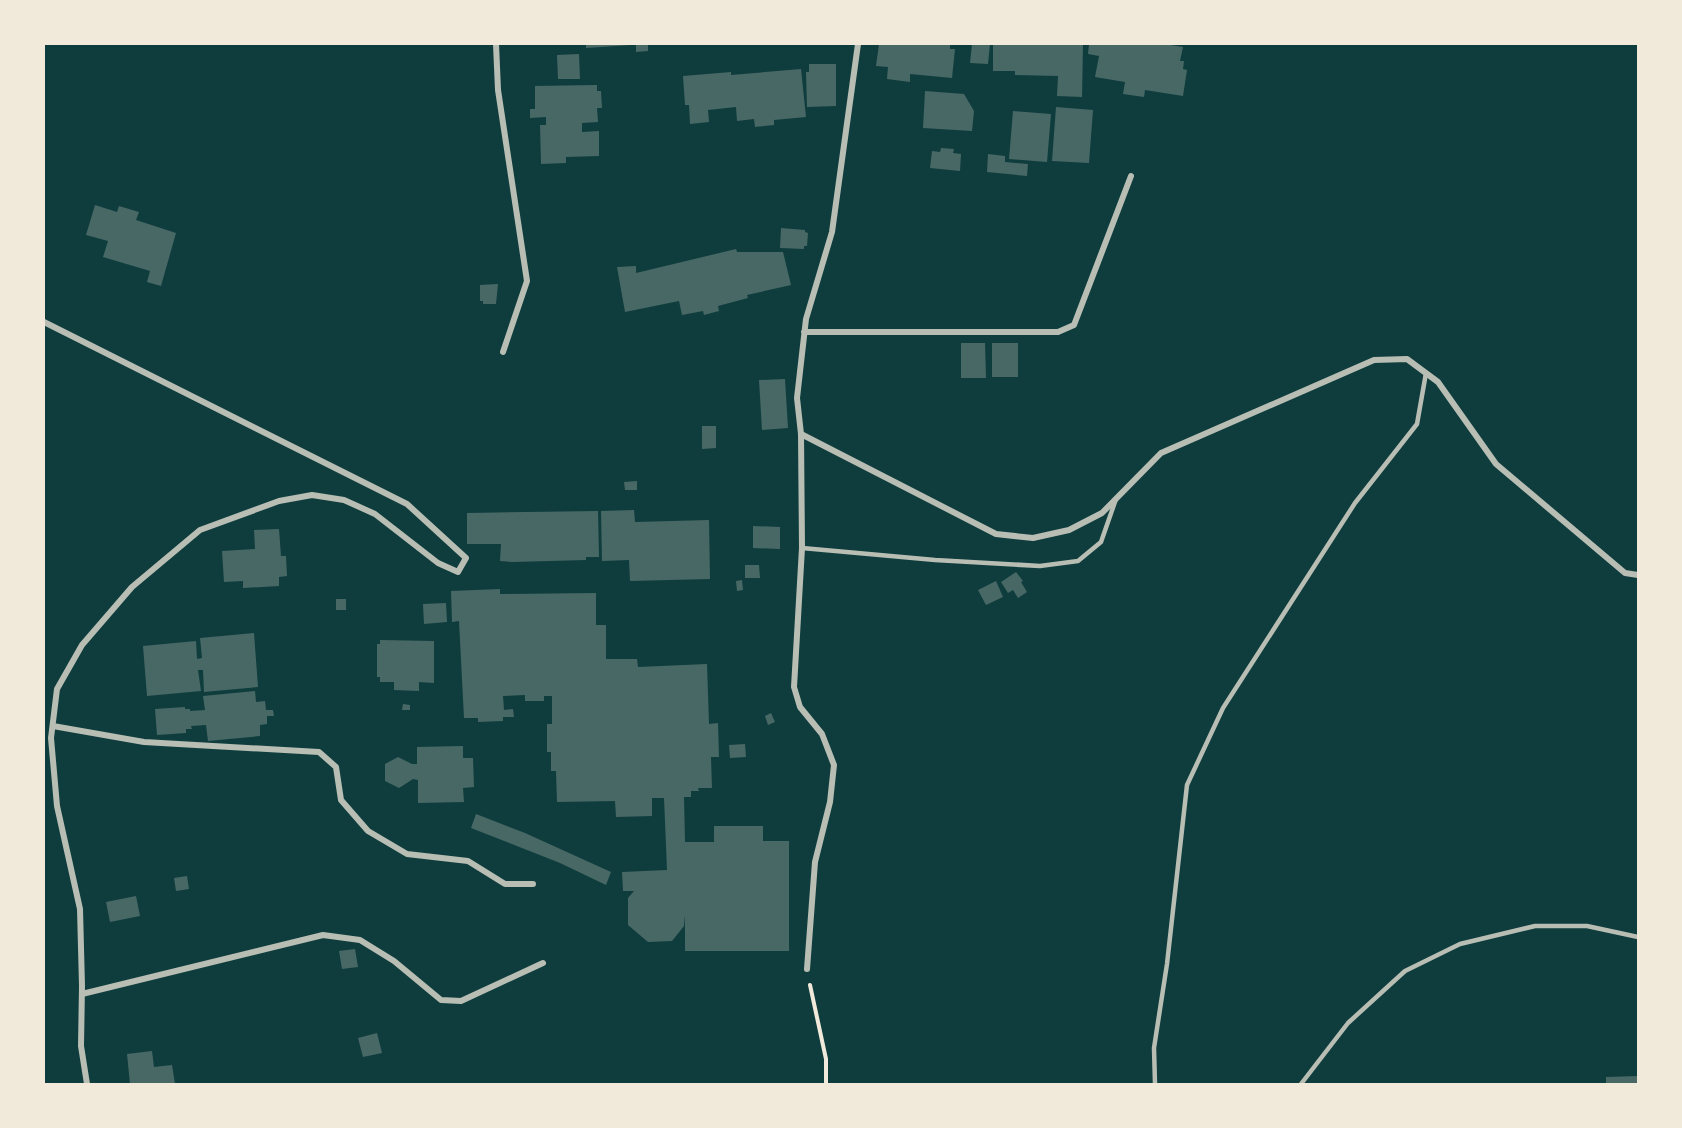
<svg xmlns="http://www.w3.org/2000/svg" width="1682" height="1128" viewBox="0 0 1682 1128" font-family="Manrope,sans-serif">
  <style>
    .building { fill: #486865 }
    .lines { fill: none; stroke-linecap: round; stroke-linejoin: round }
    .path { stroke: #f1e9da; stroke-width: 4 }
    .service { stroke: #b8beb3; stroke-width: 4.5 }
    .minor { stroke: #b8beb3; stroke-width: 6 }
  </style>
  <rect width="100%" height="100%" fill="#0f3d3e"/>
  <path class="building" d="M586,44H631V45L586,48Z
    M636,44H648V51L636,52Z
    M879,44H950V49H955L952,78L910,74V82L887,79L888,67L876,66Z
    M972,44H990L988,64L970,63Z
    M993,44H1083L1082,97L1057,96L1058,76L1015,75V71H993Z
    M1089,44H1164L1183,47L1180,61H1184L1183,69L1187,70L1183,96L1145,90L1144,97L1123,94L1125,82L1095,77L1099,56L1088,54Z
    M579,54L580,79H558L557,55Z
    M809,64H836V106L807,107L806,72H809Z
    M801,69L806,117L774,120V125L755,127L754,119L737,121L736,107L708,110L709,122L690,124L689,105H685L683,76L731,72V75Z
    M597,85V91H601L602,108H597L598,122L582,123V132L599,131V156L566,157V163L541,164L540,125H546V117L530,118V109H535V86Z
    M925,91L964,94L974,111L972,131L923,128Z
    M1056,107L1093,110L1089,163L1052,161Z
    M1013,111L1051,114L1047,162L1009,159Z
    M941,148L954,149L953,153L961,154L960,171L930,168L932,151L940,152Z
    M988,154L1005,156V162L1028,164L1027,176L987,172Z
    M95,205L117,212L119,206L139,212L136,220L176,233L161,286L147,282L150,271L103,257L108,241L86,235Z
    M781,228L805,230V232L808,233L807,246H804V249L780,248Z
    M736,249L737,252H783L791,285L747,295L748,298L718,306L719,311L704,315L703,311L682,315L679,301L625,312L617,267L636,266V273Z
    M498,284L496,304H483V301H480V285Z
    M961,343H985L986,378H961Z
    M992,343H1018V377H992Z
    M785,379L788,428L762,430L759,380Z
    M702,426H716V448L702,449Z
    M637,481V490H625L624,482Z
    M634,510L635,522L709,520L710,579L630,581L629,560L602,561L601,511Z
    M598,511L599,557H586V560L512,562L500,561L501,544H467V513Z
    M753,526L780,527V549L753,548Z
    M279,529L281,556H286L287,576L279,577V586L243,588V581L224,582L222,551L255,549L254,530Z
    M745,565H759L760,578H745Z
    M1016,572L1023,581L1021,582L1027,592L1018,598L1013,590L1008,593L1001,582Z
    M742,580L743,590L737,591L736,581Z
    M996,581L1003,597L986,605L978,590Z
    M500,589V594L596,593V625H606V659H637L638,667L707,664L709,724L718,723L719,757H711L712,788H698L699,791H691V797H684L685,842H714V826H763V841H789V951H685V915L684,926L672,941L648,942L628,925V898L634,891H623L622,872L667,870L664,798H652V816L616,817L615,801L557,802L556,771H551V752H547V724H552V696H544V701H525V695L503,696L504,710L513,709L514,717H503V721L478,722V718H464L459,621L452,622L451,591Z
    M336,599H346V610H336Z
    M446,603L447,622L424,624L423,604Z
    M254,633L258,687L204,692L203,670H198L201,691L147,696L143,646L196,641L197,659L202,658L200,638Z
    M380,640L434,641V683L419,682V691L394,690V682H380V677H377V644H380Z
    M255,691L256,702L265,701L266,710H273L274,716H267V724L260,725V736L208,741L206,725L191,726L192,729H186V733L157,735L155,709L185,707V709H190V711L205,710L203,696Z
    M403,704L410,705V710H402Z
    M771,713L775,722L768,725L765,716Z
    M745,744L746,757L730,758L729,745Z
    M463,746V758H473L474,787L463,788L464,802L418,803V780L413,779L399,788L385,781V764L398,757L412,764H417V747Z
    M476,814L525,833L611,872L606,885L560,863L471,828Z
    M187,876L189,889L176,891L174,878Z
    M136,896L140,916L110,922L106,902Z
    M355,949L358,967L342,969L339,951Z
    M377,1033L382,1053L363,1057L358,1038Z
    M152,1051L154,1067L172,1065L175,1084H130L127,1054Z
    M1638,1076V1084H1606V1077Z"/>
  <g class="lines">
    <path class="path" d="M810,985L826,1059V1084"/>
    <path class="service" d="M802,548L935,560L1040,566L1078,561L1101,542L1116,499
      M1155,1084L1154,1048L1167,964L1187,785L1223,708L1355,503L1417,424L1426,373
      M1301,1084L1348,1023L1405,971L1460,944L1535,926H1587L1638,937"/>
    <path class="minor" d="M496,44L498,90L527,281L503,352
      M44,322L407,504L466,558L458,572L438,563L375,514L344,500L312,495L279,501L200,530L132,587L82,645L57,689L51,738L57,806L80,909L82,986L81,1046L87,1084
      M804,332H1058L1074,325L1131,176
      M801,434L996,534L1033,538L1069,530L1102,513L1161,453L1374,360L1407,359L1438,382L1496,464L1625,573L1638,575
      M53,726L144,742L319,752L336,767L341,800L368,831L407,854L468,861L505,884H533
      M807,969L815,862L830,802L834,765L822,734L800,707L794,687L802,548L801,434L797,398L806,319L832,232L858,44
      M82,994L323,935L360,940L394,961L441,1000L461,1001L543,963"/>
  </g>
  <rect width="1682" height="1128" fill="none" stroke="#f1e9da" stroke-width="90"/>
</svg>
